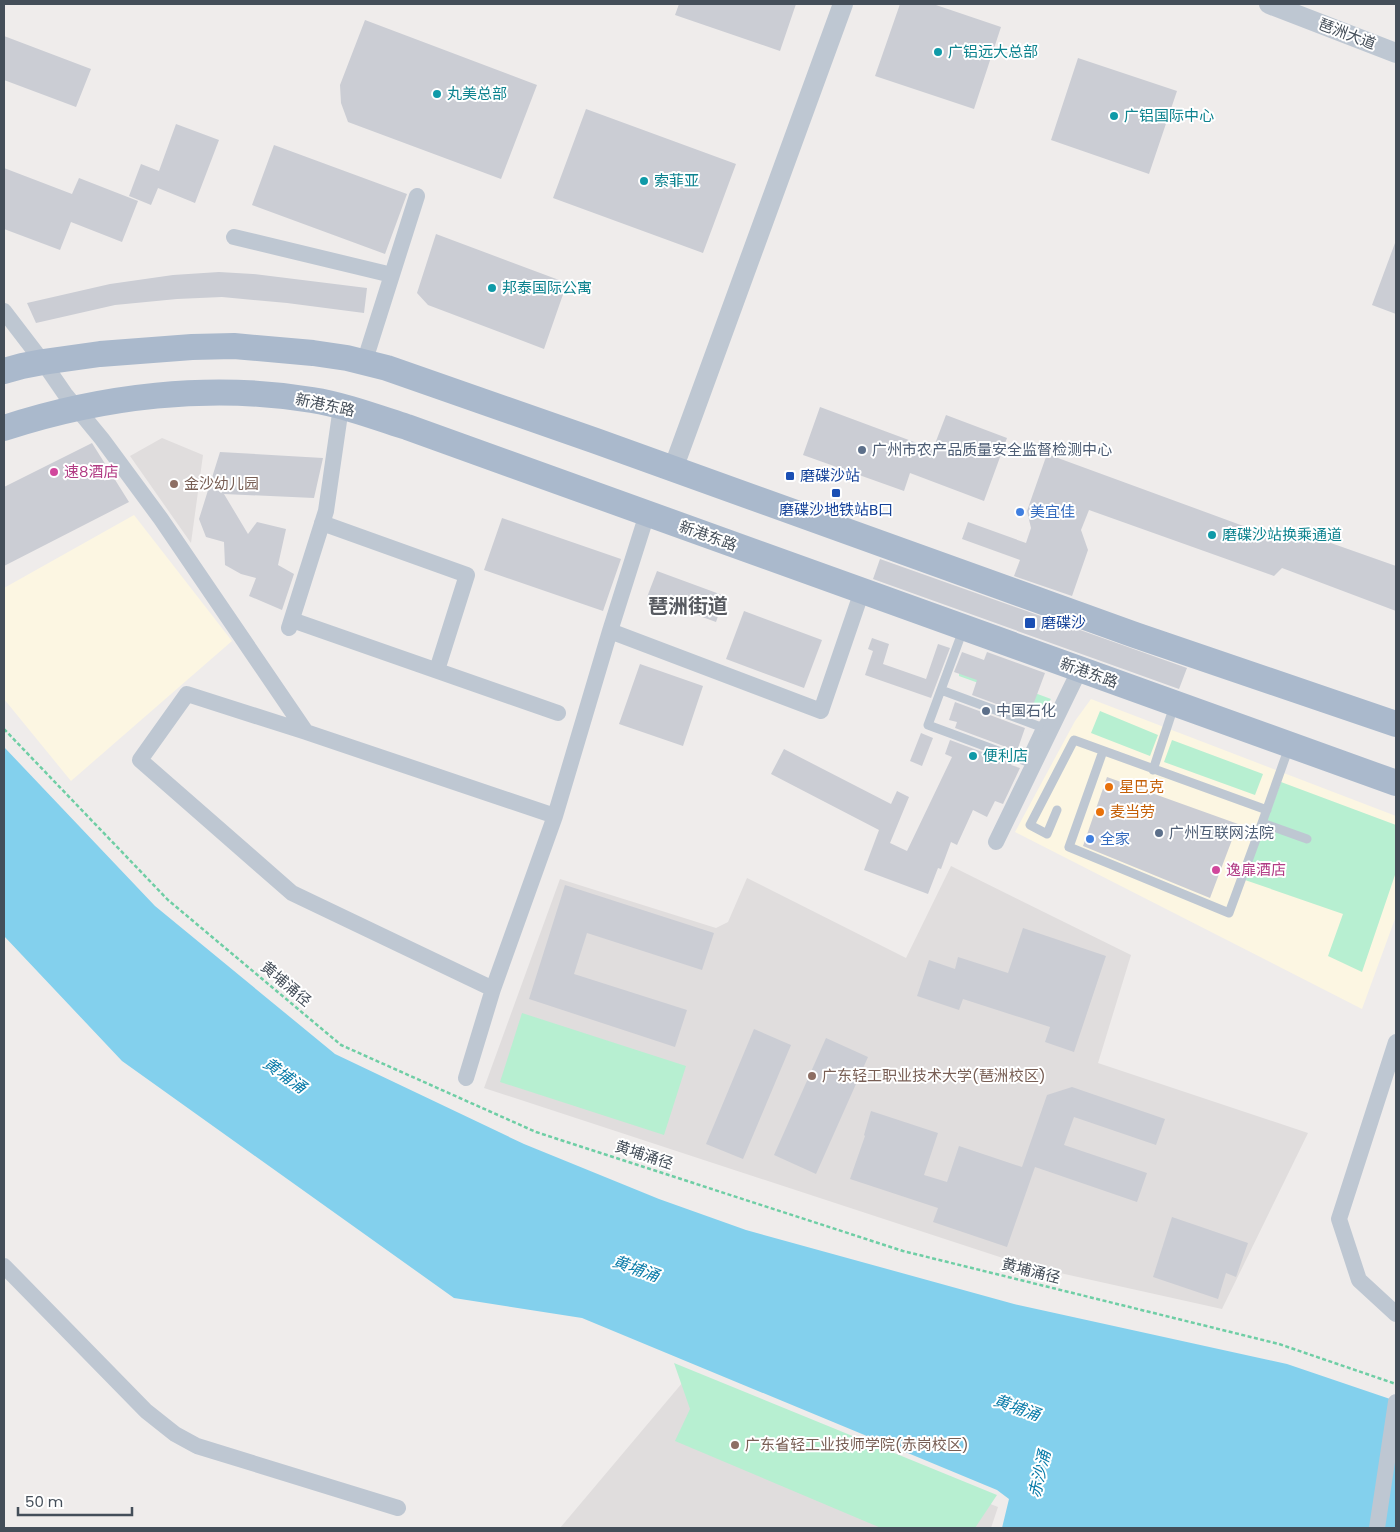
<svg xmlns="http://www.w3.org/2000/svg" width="1400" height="1532" viewBox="0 0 1400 1532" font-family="Poppins,'Noto Sans SC',sans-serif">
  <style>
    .commercial { fill: #fcf6e2 }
    .education { fill: #e0dddd }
    .green { fill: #b7efd1 }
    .water { fill: #83d0ed }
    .building { fill: #cbcdd4 }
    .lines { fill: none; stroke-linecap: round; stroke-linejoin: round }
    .path { stroke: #6fcea5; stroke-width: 2.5; stroke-dasharray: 4 2.5; stroke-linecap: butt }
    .service { stroke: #bec7d2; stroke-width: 9 }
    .minor { stroke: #bec7d2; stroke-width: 16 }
    .tertiary { stroke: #bec7d2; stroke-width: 20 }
    .primary { stroke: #aab9cc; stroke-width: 26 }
    .culture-dot { fill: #0f9aa8; stroke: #fff; stroke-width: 2 }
    .service-dot { fill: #5c6f8a; stroke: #fff; stroke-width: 2 }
    .hotel-dot { fill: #d1479c; stroke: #fff; stroke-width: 2 }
    .transit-dot { fill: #1a4fb4; stroke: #fff; stroke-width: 2 }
    .education-dot { fill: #8d6e63; stroke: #fff; stroke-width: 2 }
    .shop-dot { fill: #3f7fe0; stroke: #fff; stroke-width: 2 }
    .food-dot { fill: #e8710a; stroke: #fff; stroke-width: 2 }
    .labels { text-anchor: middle; stroke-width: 4; stroke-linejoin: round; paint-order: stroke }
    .street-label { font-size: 15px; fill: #444e59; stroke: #fff }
    .culture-label { font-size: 15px; fill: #0d838f; stroke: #fff; text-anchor: start }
    .service-label { font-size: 15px; fill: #4e5e75; stroke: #fff; text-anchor: start }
    .hotel-label { font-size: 15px; fill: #b23c85; stroke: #fff; text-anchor: start }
    .transit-label { font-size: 15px; fill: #164399; stroke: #fff; text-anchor: start }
    .education-label { font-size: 15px; fill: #785e54; stroke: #fff; text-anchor: start }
    .shop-label { font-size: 15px; fill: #366cbe; stroke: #fff; text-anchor: start }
    .food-label { font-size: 15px; fill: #c56008; stroke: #fff; text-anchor: start }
    .water-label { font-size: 16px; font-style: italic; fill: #087ba8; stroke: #fff }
    .district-label { font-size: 20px; font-weight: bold; fill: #585b61; stroke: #fff }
  </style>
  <rect width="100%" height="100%" fill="#efeceb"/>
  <path class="commercial" d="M134,515L232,641L71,781L4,699V588Z
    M1091,699L1396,816V916L1362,1009L1015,832L1075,721Z"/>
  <path class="education" d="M162,438L203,455L191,543L130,456Z
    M951,866L1131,955L1098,1063L1308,1133L1222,1309L1024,1265L484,1088L560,879L716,928L728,922L747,878L906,958Z
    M683,1382L998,1507L991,1528H560Z"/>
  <path class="green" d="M959,665L1051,699L1045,707L959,676Z
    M1100,711L1158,735L1150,756L1091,733Z
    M1172,740L1263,774L1255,795L1164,762Z
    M1281,782L1396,825V872L1362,972L1328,956L1343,914L1245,880Z
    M522,1013L686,1066L664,1135L500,1082Z
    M674,1363L997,1495L975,1528H881L675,1441L690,1409Z"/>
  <path class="water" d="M4,747L155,906L335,1054L524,1144L659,1199L746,1230L1014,1304L1287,1364L1396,1401V1528H1128L1121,1527L1119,1528H1002L1009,1499L997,1490L582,1318L454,1298L122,1061L4,936Z"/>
  <path class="building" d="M679,4H796L780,51L675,15Z
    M900,4H933L1001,27L974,109L875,76Z
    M365,20L537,85L501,179L348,122L341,103L340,85Z
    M4,36L91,69L76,107L4,80Z
    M1078,58L1177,91L1149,174L1051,140Z
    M586,109L736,164L703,253L553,198Z
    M176,124L219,140L195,203L158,188L151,205L129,196L141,164L159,171Z
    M274,145L407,194L385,254L252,205Z
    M4,168L72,194L79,178L138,201L122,242L71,222L60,250L4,229Z
    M436,234L567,283L544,349L428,305L417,293Z
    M1395,243L1396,244V314L1372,305Z
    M219,272L253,274L367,288L364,313L287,303L222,297L177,299L115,305L36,323L27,303L110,284L173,275Z
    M820,407L933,449L946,415L1007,438L984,501L910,473L904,491L803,455Z
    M92,443L129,502L4,566V487Z
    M220,452L323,458L314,498L224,494L248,534L257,522L286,529L278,565L294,574L282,610L249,596L256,578L241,574L225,565L224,542L206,537L199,519Z
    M1047,454L1279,539L1294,530L1396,566V611L1282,568L1274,576L1089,510L1081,530L1088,550L1072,596L1014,576L1020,560L962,539L968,522L1026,543L1031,528L1027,511Z
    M502,518L621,559L603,611L484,570Z
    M880,559L1187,668L1179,689L873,579Z
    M657,571L725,596L716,622L647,597Z
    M744,611L822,640L804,688L726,659Z
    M872,638L889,644L883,664L926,679L938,644L950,648L931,698L865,675L873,651L868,649Z
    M962,652L984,660L987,652L1045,673L1029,716L972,695L977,680L954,672Z
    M640,664L703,686L683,746L619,724Z
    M955,702L1025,728L1017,751L955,728L957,722L949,720Z
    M921,733L933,738L922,766L910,761Z
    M950,740L1012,763L1011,765L1020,768L1003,804L995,801L987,817L973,810L957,845L951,842L941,869L938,868L928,894L864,870L879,830L771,774L784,749L891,804L897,791L909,797L890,843L907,851L952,757L945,754Z
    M1107,777L1238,824L1210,898L1083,846Z
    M565,885L714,933L702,970L587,933L574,974L687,1010L675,1047L529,999Z
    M1023,928L1106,956L1074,1052L1045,1042L1050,1027L963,999L959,1010L917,996L929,960L955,969L958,957L1008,973Z
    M754,1029L791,1045L743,1159L706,1144Z
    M826,1038L868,1057L816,1174L774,1155Z
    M1072,1087L1165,1119L1156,1145L1074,1117L1064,1145L1147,1173L1137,1202L1035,1167L1007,1247L933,1222L938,1208L850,1179L865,1136L864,1135L871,1111L938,1133L924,1175L947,1182L959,1146L1022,1167L1047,1095Z
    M1172,1217L1248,1243L1236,1277L1226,1273L1218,1299L1153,1277Z"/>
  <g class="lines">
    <path class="path" d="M4,729L168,900L341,1045L536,1132L903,1251L1279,1344L1396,1384"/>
    <path class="service" d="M963,630L928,725L1025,761L1041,727L1052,712
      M941,690L1041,727
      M1289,747L1262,823L1307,839
      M1103,751L1069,847L1229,913L1262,823
      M1153,770L1174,706
      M1057,810L1047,834L1030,825L1074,740L1267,810"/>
    <path class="minor" d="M234,237L392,275
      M4,311L43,362L65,394L102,439L161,519L306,732L555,816
      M364,363L417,196
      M322,523L467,575L437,670
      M292,620L558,713
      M289,628L326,511L341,407
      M610,631L821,711L862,591
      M306,732L187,694L140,760L292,893L493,989
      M996,842L1080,669
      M1396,1042L1339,1219L1359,1280L1396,1314
      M466,1078L493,989L555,816L610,631L647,514
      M4,1266L146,1411L175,1434L197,1446L398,1508
      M1377,1528L1396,1402"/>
    <path class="tertiary" d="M1269,4L1396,53
      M673,469L843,4"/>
    <path class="primary" d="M4,371L22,366L43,362L100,354L192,347L234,346L313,353L347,358L387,368L596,441L1135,635L1396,724
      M4,428C102,396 210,383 312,400C344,405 376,417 407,427L1396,783"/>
  </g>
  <g class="culture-dot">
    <circle cx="938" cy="52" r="5"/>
    <circle cx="437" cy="94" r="5"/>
    <circle cx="1114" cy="116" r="5"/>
    <circle cx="644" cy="181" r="5"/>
    <circle cx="492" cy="288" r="5"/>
    <circle cx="1212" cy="535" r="5"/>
    <circle cx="973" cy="756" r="5"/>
  </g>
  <g class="service-dot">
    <circle cx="862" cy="450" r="5"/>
    <circle cx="986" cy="711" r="5"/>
    <circle cx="1159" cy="833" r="5"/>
  </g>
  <g class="hotel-dot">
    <circle cx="54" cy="472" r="5"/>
    <circle cx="1216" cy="870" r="5"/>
  </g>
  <g class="transit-dot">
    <rect x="785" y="471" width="10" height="10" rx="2.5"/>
    <rect x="831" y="488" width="10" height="10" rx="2.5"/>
    <rect x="1024" y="617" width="12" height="12" rx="2.5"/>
  </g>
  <g class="education-dot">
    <circle cx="174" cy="484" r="5"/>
    <circle cx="812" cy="1076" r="5"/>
    <circle cx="735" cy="1445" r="5"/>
  </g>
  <g class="shop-dot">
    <circle cx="1020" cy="512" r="5"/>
    <circle cx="1090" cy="839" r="5"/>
  </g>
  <g class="food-dot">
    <circle cx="1109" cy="787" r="5"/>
    <circle cx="1100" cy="812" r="5"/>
  </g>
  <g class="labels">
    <g class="street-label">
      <text transform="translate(1347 34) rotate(21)" y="5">琶洲大道</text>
      <text transform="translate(325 405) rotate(12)" y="5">新港东路</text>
      <text transform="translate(708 536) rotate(20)" y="5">新港东路</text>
      <text transform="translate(1089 673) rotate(20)" y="5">新港东路</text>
      <text transform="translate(286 984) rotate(40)" y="5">黄埔涌径</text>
      <text transform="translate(644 1155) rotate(18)" y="5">黄埔涌径</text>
      <text transform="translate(1031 1271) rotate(14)" y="5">黄埔涌径</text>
    </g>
    <g class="culture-label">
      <text x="948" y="57">广铝远大总部</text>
      <text x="447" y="99">丸美总部</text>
      <text x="1124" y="121">广铝国际中心</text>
      <text x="654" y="186">索菲亚</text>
      <text x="502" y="293">邦泰国际公寓</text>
      <text x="1222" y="540">磨碟沙站换乘通道</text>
      <text x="983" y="761">便利店</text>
    </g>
    <g class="service-label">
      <text x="872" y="455">广州市农产品质量安全监督检测中心</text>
      <text x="996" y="716">中国石化</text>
      <text x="1169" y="838">广州互联网法院</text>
    </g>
    <g class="hotel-label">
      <text x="64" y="477">速8酒店</text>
      <text x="1226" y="875">逸扉酒店</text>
    </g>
    <g class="transit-label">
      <text x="800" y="481">磨碟沙站</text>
      <text x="836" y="515" text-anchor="middle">磨碟沙地铁站B口</text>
      <text x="1041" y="628">磨碟沙</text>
    </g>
    <g class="education-label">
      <text x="184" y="489">金沙幼儿园</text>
      <text x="822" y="1081">广东轻工职业技术大学(琶洲校区)</text>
      <text x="745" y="1450">广东省轻工业技师学院(赤岗校区)</text>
    </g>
    <g class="shop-label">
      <text x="1030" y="517">美宜佳</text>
      <text x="1100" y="844">全家</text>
    </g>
    <g class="food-label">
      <text x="1119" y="792">星巴克</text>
      <text x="1110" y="817">麦当劳</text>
    </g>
    <g class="water-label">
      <text transform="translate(285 1075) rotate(36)" y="6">黄埔涌</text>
      <text transform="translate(636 1268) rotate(20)" y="6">黄埔涌</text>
      <text transform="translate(1017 1407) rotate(20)" y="6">黄埔涌</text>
      <text transform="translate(1039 1474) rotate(-77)" y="6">赤沙涌</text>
    </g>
    <g class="district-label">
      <text x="688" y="613">琶洲街道</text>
    </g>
  </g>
  <rect width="1400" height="1532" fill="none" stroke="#444e59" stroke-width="10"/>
  <path d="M18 1507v8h114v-8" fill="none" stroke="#444e59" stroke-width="2.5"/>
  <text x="25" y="1507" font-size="15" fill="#444e59" stroke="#ffffff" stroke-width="4" paint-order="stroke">50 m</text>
</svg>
